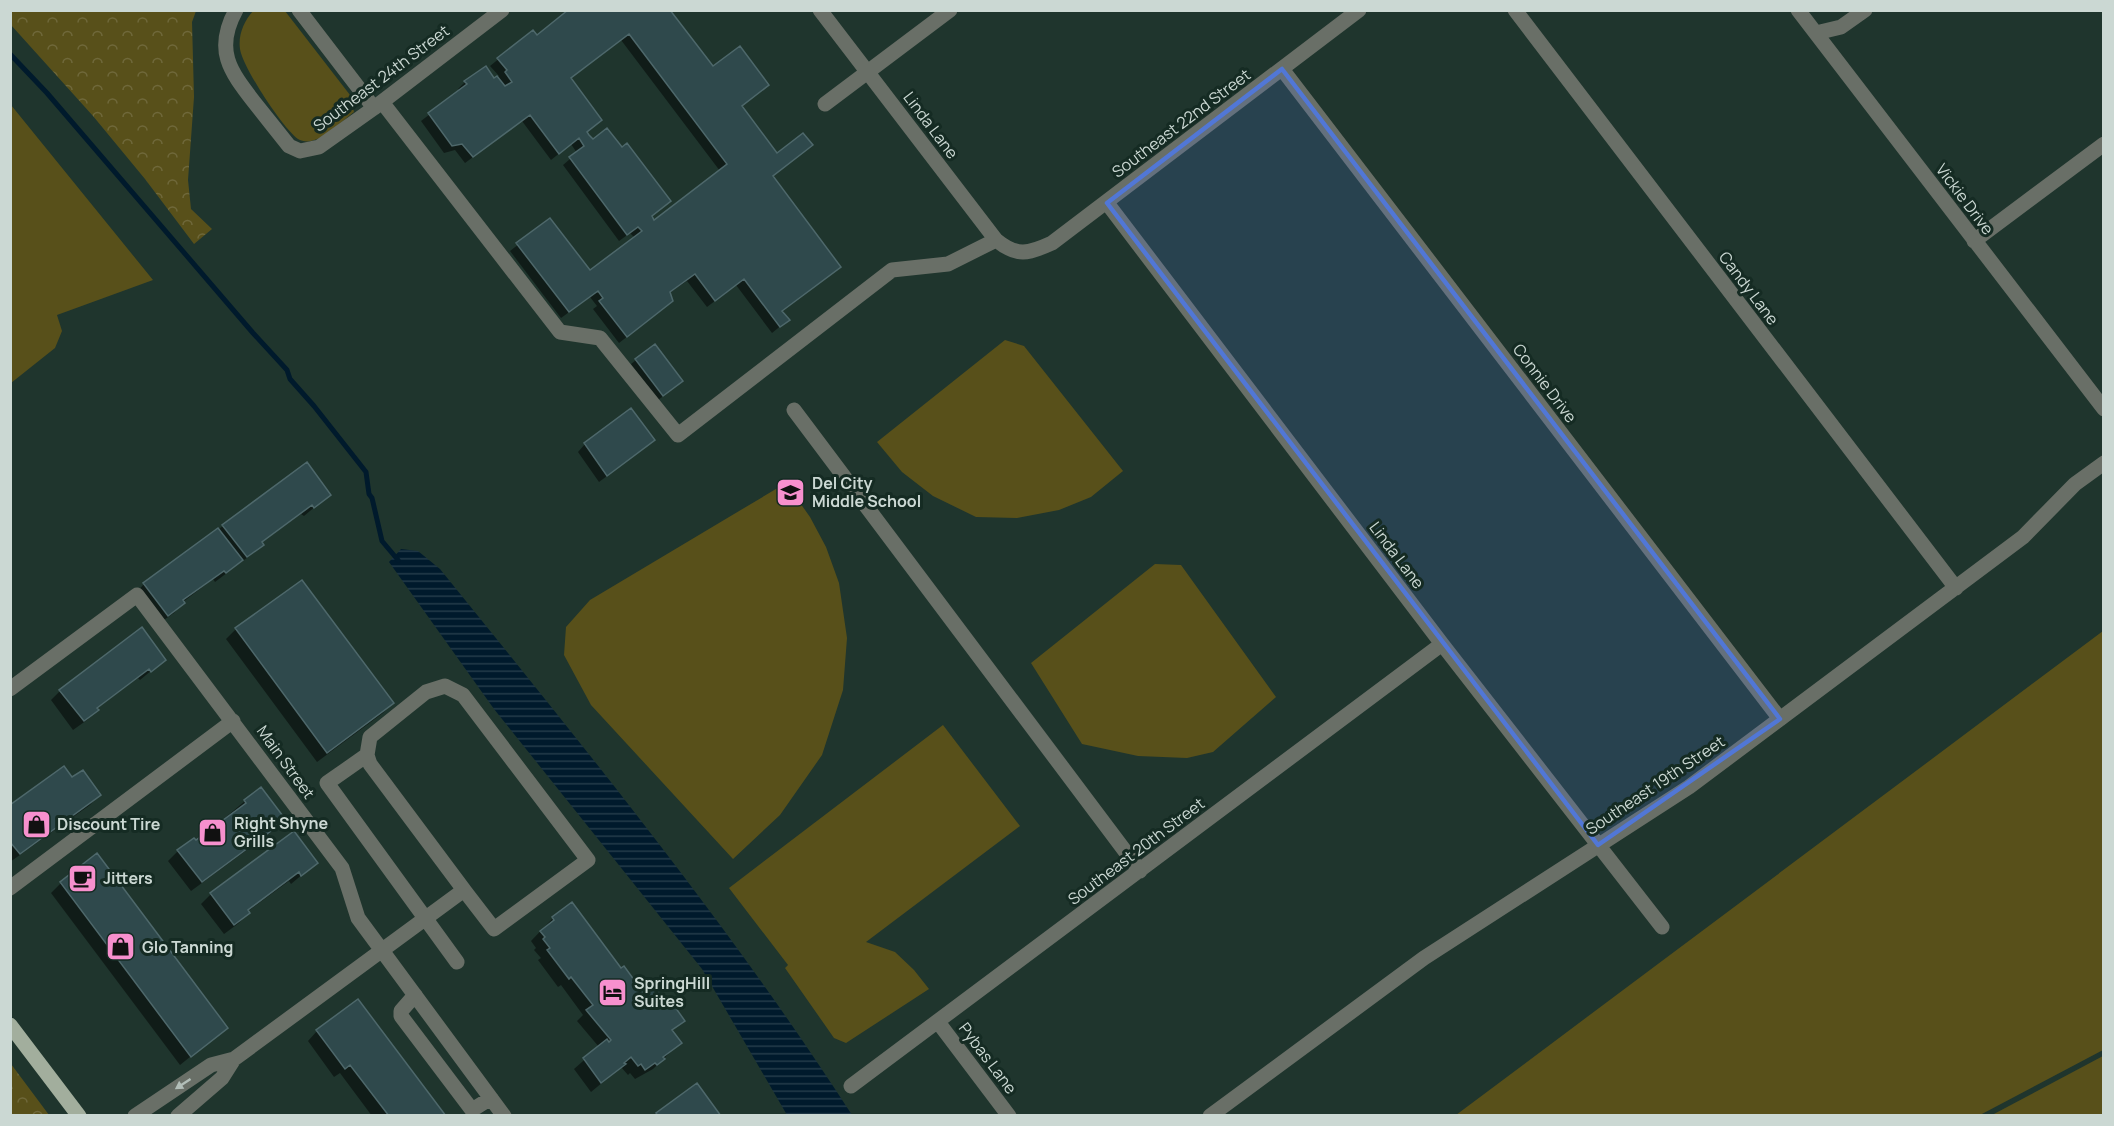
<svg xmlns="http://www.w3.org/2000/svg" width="2114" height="1126" viewBox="0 0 2114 1126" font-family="Manrope,sans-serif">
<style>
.green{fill:#58501a}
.forest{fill:url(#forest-crowns)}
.water{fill:url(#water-rules)}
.shadow{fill:#0007;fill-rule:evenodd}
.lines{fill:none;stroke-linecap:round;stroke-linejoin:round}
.stream{stroke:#001a2c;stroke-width:5}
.building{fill:#2f494c;stroke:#4e686b;stroke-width:1.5;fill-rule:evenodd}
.minor{stroke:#696f67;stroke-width:15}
.major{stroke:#a2ae9d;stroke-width:15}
.oneway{fill:#b2beb8}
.marked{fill:#5177d6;fill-opacity:0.2;stroke:#5177d6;stroke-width:4.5;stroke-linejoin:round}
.labels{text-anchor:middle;stroke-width:6;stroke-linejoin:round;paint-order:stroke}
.street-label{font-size:16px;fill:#cbd8d3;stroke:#152b23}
.poi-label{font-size:16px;font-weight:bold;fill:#cbd8d3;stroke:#152b23;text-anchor:start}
</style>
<defs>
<pattern id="forest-crowns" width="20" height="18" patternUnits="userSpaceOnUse" patternTransform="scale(1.5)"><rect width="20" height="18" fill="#58501a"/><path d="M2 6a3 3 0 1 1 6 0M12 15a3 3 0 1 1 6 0" fill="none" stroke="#6f683a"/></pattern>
<pattern id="water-rules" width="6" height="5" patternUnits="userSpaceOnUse" patternTransform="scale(1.5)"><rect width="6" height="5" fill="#001a2c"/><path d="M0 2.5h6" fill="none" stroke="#243b4a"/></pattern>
</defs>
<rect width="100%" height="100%" fill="#1f352d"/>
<path class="green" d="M 253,11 L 285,11 L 350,95 L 354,112 C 342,121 326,138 311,141 C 307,142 301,141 298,139 C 283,129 242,66 240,49 C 238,35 244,21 253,11 Z
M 11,105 L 153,280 L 57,315 L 62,331 L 55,348 L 11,383 Z
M 1005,340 L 1024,346 L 1123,471 L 1091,497 L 1059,510 L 1017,518 L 976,517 L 933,496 L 902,472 L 877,442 Z
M 786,483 L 810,517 L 826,547 L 839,583 L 847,638 L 843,690 L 822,755 L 780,815 L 733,859 L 591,705 L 564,655 L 566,627 L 590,600 Z
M 1155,564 L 1181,565 L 1276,697 L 1213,752 L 1187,758 L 1138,756 L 1082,744 L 1031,663 Z
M 2103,631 L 2103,1050 L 1980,1115 L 1456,1115 Z
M 943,725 L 1020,826 L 866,942 L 895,952 L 914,970 L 929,989 L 846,1043 L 834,1038 L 785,968 L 788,965 L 729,888 Z
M 2103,1056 L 2103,1115 L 1992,1115 Z"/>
<path class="forest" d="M 10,11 L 196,11 L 192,22 L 194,97 L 188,180 L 191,209 L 212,229 L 194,244 L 145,179 L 93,116 L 11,25 Z
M 11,1064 L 49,1115 L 11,1115 Z"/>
<path class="water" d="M 401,549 L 418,551 L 440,569 C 584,747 728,923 852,1115 L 787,1115 L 702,969 L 494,709 L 389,562 Z"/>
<path class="shadow" d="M 669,10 L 777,155 L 803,152 L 772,177 L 839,267 L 781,312 L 788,320 L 772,333 L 736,285 L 707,307 L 687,281 L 669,293 L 672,301 L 664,308 L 619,343 L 593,309 L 597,306 L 590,297 L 561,318 L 510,251 L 550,220 L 589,272 L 635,238 L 630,233 L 619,241 L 563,165 L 577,153 L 571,144 L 551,160 L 522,121 L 465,163 L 455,150 L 444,153 L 421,121 L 460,91 L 458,89 L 465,82 L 485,68 L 494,80 L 499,76 L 490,66 L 532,32 L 536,37 ZM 621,40 L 720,171 L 654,222 L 650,217 L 669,201 L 592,141 L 586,133 L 570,79 Z
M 654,346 L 677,386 L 658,400 L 631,364 Z
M 585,444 L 646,447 L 599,482 L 578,452 Z
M 329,495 L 304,516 L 301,514 L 261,543 L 252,554 L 215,582 L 213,579 L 183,602 L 174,613 L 158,624 L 135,594 L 144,584 L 223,526 Z
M 301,582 L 392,703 L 383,713 L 317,762 L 226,639 L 236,629 Z
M 164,660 L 140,680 L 138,678 L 96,709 L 87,720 L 73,730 L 51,700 L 60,691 Z
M 72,779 L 99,795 L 90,805 L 10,862 L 10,807 Z
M 245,801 L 284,820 L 274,830 L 191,891 L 168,861 L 178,851 L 196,842 Z
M 294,833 L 316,863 L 291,884 L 289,881 L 247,912 L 248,913 L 239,923 L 224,934 L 201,904 L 211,894 Z
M 61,883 L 226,1028 L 180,1065 L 51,893 Z
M 571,904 L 620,970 L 645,997 L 663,1002 L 683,1020 L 671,1032 L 680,1043 L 653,1069 L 635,1079 L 630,1073 L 628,1075 L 621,1067 L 591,1092 L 574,1069 L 599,1047 L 577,1021 L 583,1015 L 561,985 L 558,987 L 538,960 L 541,958 L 534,950 L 536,948 L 531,941 L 553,918 Z
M 317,1031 L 444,1116 L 372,1116 L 340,1073 L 334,1077 L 308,1041 Z"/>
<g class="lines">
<path class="stream" d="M 10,54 L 47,93 L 253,333 L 287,370 L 290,379 L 314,406 L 366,472 L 369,494 L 372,498 L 382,541 L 398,560"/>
</g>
<path class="building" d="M 568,10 L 670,10 L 713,66 L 740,46 L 769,85 L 742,106 L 777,153 L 803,133 L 813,145 L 773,176 L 841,267 L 782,311 L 790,320 L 780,327 L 744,279 L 715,301 L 695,274 L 670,292 L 673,301 L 627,337 L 599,301 L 603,298 L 598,291 L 569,312 L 516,243 L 550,218 L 590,270 L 642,231 L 638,227 L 627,235 L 569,157 L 584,146 L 579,138 L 559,154 L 530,115 L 473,157 L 462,144 L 452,146 L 428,113 L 467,84 L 464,81 L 486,66 L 494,78 L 497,76 L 505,86 L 512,82 L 505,72 L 507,70 L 497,58 L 533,30 L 537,35 ZM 629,34 L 727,164 L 654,220 L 652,216 L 671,201 L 627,143 L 622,147 L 607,128 L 593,139 L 589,135 L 587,132 L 602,120 L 571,78 Z
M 655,344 L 683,381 L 663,396 L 635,359 Z
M 631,408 L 655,440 L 607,476 L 584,443 Z
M 307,462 L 331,495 L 314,508 L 312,505 L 262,542 L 264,545 L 247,557 L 222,525 Z
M 218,528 L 243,560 L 226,573 L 224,571 L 183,600 L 185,603 L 168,616 L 143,583 Z
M 302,580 L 394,703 L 327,753 L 235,628 Z
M 142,627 L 166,660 L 151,672 L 149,669 L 97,708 L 99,710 L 84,721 L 59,690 Z
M 64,766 L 72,777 L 83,770 L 101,795 L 20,854 L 10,842 L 10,805 Z
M 261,787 L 286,820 L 202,882 L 177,850 L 194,838 L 196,840 L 246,803 L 244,800 Z
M 294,831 L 318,863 L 301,876 L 299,872 L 248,910 L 250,913 L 234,925 L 210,893 Z
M 97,853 L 228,1028 L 191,1057 L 60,882 Z
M 572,902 L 621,968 L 624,966 L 645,995 L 655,988 L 664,1000 L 668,997 L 685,1021 L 672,1030 L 682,1043 L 663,1057 L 665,1059 L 657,1065 L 655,1063 L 645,1070 L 641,1064 L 638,1066 L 631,1057 L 624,1063 L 626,1064 L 601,1083 L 583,1058 L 607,1039 L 609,1042 L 611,1040 L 586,1010 L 593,1005 L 571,977 L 569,979 L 547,950 L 550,948 L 543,939 L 545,937 L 540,931 L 554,920 L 552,917 Z
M 358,999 L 446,1116 L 389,1116 L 350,1065 L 345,1069 L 316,1030 Z
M 697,1083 L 721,1116 L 658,1116 L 656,1113 Z"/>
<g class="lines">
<path class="minor" d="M 236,10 C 214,50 230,71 254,102 C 266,117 277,131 289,146 L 300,151 L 319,147 L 374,108 L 502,10
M 299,10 L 374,108
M 820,10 L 996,240 C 1017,257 1028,254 1052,243 L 1359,10
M 1515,10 L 1956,588
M 1798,10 L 2104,409
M 1816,33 L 1841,27 L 1865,10
M 1282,69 L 1780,719
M 382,102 L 560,332 L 600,338 L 678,435 L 892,270 L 948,264 L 996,240
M 825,104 L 950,10
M 1107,203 L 1442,644 L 1662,927
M 1974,241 L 2104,144
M 794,410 L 1140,871
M 10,689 L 137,595 L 342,868 L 358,918 L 504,1116
M 367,755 L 327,783 L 457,962
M 10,888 L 233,721
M 415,995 L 401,1011 L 401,1016 L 472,1110 L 491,1098
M 938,1022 L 1009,1116
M 851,1086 L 1442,644
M 135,1116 L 211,1065 L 234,1059 L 464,890 L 494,929 L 588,860 L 463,695 L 445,686 L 426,692 L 370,737 L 367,755 L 370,764 L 464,890
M 178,1116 L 222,1078 L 234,1059
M 1210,1116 L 1424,958 L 1689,787 L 2023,537 L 2075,484 L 2104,463"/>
<path class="major" d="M 10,1025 L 79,1116"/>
</g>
<defs><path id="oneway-solid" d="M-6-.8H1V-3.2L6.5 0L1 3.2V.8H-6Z" transform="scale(1.5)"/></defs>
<use class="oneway" href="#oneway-solid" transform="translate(183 1084) rotate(147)"/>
<path class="marked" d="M 1282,69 L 1780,719 L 1598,845 L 1107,203 Z"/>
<defs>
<symbol id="school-square" viewBox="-11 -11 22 22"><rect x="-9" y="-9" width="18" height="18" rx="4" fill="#f790ce" stroke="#152b23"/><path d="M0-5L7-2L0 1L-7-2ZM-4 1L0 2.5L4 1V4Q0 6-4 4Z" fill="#111"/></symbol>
<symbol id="shop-square" viewBox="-11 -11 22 22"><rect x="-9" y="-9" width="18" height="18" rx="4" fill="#f790ce" stroke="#152b23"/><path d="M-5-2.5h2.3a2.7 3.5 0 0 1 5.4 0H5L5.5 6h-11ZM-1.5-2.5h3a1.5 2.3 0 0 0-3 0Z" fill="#111"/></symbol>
<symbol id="cafe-square" viewBox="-11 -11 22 22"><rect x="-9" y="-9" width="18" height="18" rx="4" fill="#f790ce" stroke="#152b23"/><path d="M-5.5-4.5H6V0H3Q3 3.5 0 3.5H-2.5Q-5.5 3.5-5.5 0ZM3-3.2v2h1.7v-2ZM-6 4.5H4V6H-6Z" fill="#111"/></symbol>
<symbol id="hotel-square" viewBox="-11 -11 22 22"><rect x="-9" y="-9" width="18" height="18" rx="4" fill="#f790ce" stroke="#152b23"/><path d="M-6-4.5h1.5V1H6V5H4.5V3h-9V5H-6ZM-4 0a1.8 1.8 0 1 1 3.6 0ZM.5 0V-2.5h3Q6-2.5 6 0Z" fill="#111"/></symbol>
</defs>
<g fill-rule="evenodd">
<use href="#school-square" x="774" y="476" width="33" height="33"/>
<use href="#shop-square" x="20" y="808" width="33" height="33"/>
<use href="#shop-square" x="196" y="816" width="33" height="33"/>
<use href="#cafe-square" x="66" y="862" width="33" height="33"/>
<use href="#shop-square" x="104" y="930" width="33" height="33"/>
<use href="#hotel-square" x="596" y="976" width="33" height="33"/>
</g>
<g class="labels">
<g class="street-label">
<text transform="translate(381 78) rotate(-37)" y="6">Southeast 24th Street</text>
<text transform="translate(1181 123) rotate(-37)" y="6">Southeast 22nd Street</text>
<text transform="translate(931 125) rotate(53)" y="6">Linda Lane</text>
<text transform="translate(1965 199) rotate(53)" y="6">Vickie Drive</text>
<text transform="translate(1749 288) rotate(53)" y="6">Candy Lane</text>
<text transform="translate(1545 383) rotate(53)" y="6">Connie Drive</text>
<text transform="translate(1397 555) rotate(53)" y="6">Linda Lane</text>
<text transform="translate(286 762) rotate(54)" y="6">Main Street</text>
<text transform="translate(1655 785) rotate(-34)" y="6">Southeast 19th Street</text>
<text transform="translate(1136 851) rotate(-37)" y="6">Southeast 20th Street</text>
<text transform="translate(988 1058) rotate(53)" y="6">Pybas Lane</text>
</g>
<g class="poi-label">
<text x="812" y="489">Del City<tspan x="812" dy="18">Middle School</tspan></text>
<text x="234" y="829">Right Shyne<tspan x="234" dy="18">Grills</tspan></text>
<text x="57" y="830">Discount Tire</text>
<text x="103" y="884">Jitters</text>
<text x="142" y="953">Glo Tanning</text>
<text x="634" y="989">SpringHill<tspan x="634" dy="18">Suites</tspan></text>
</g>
</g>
<rect width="2114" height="1126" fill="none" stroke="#cbd8d3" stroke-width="24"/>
</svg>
